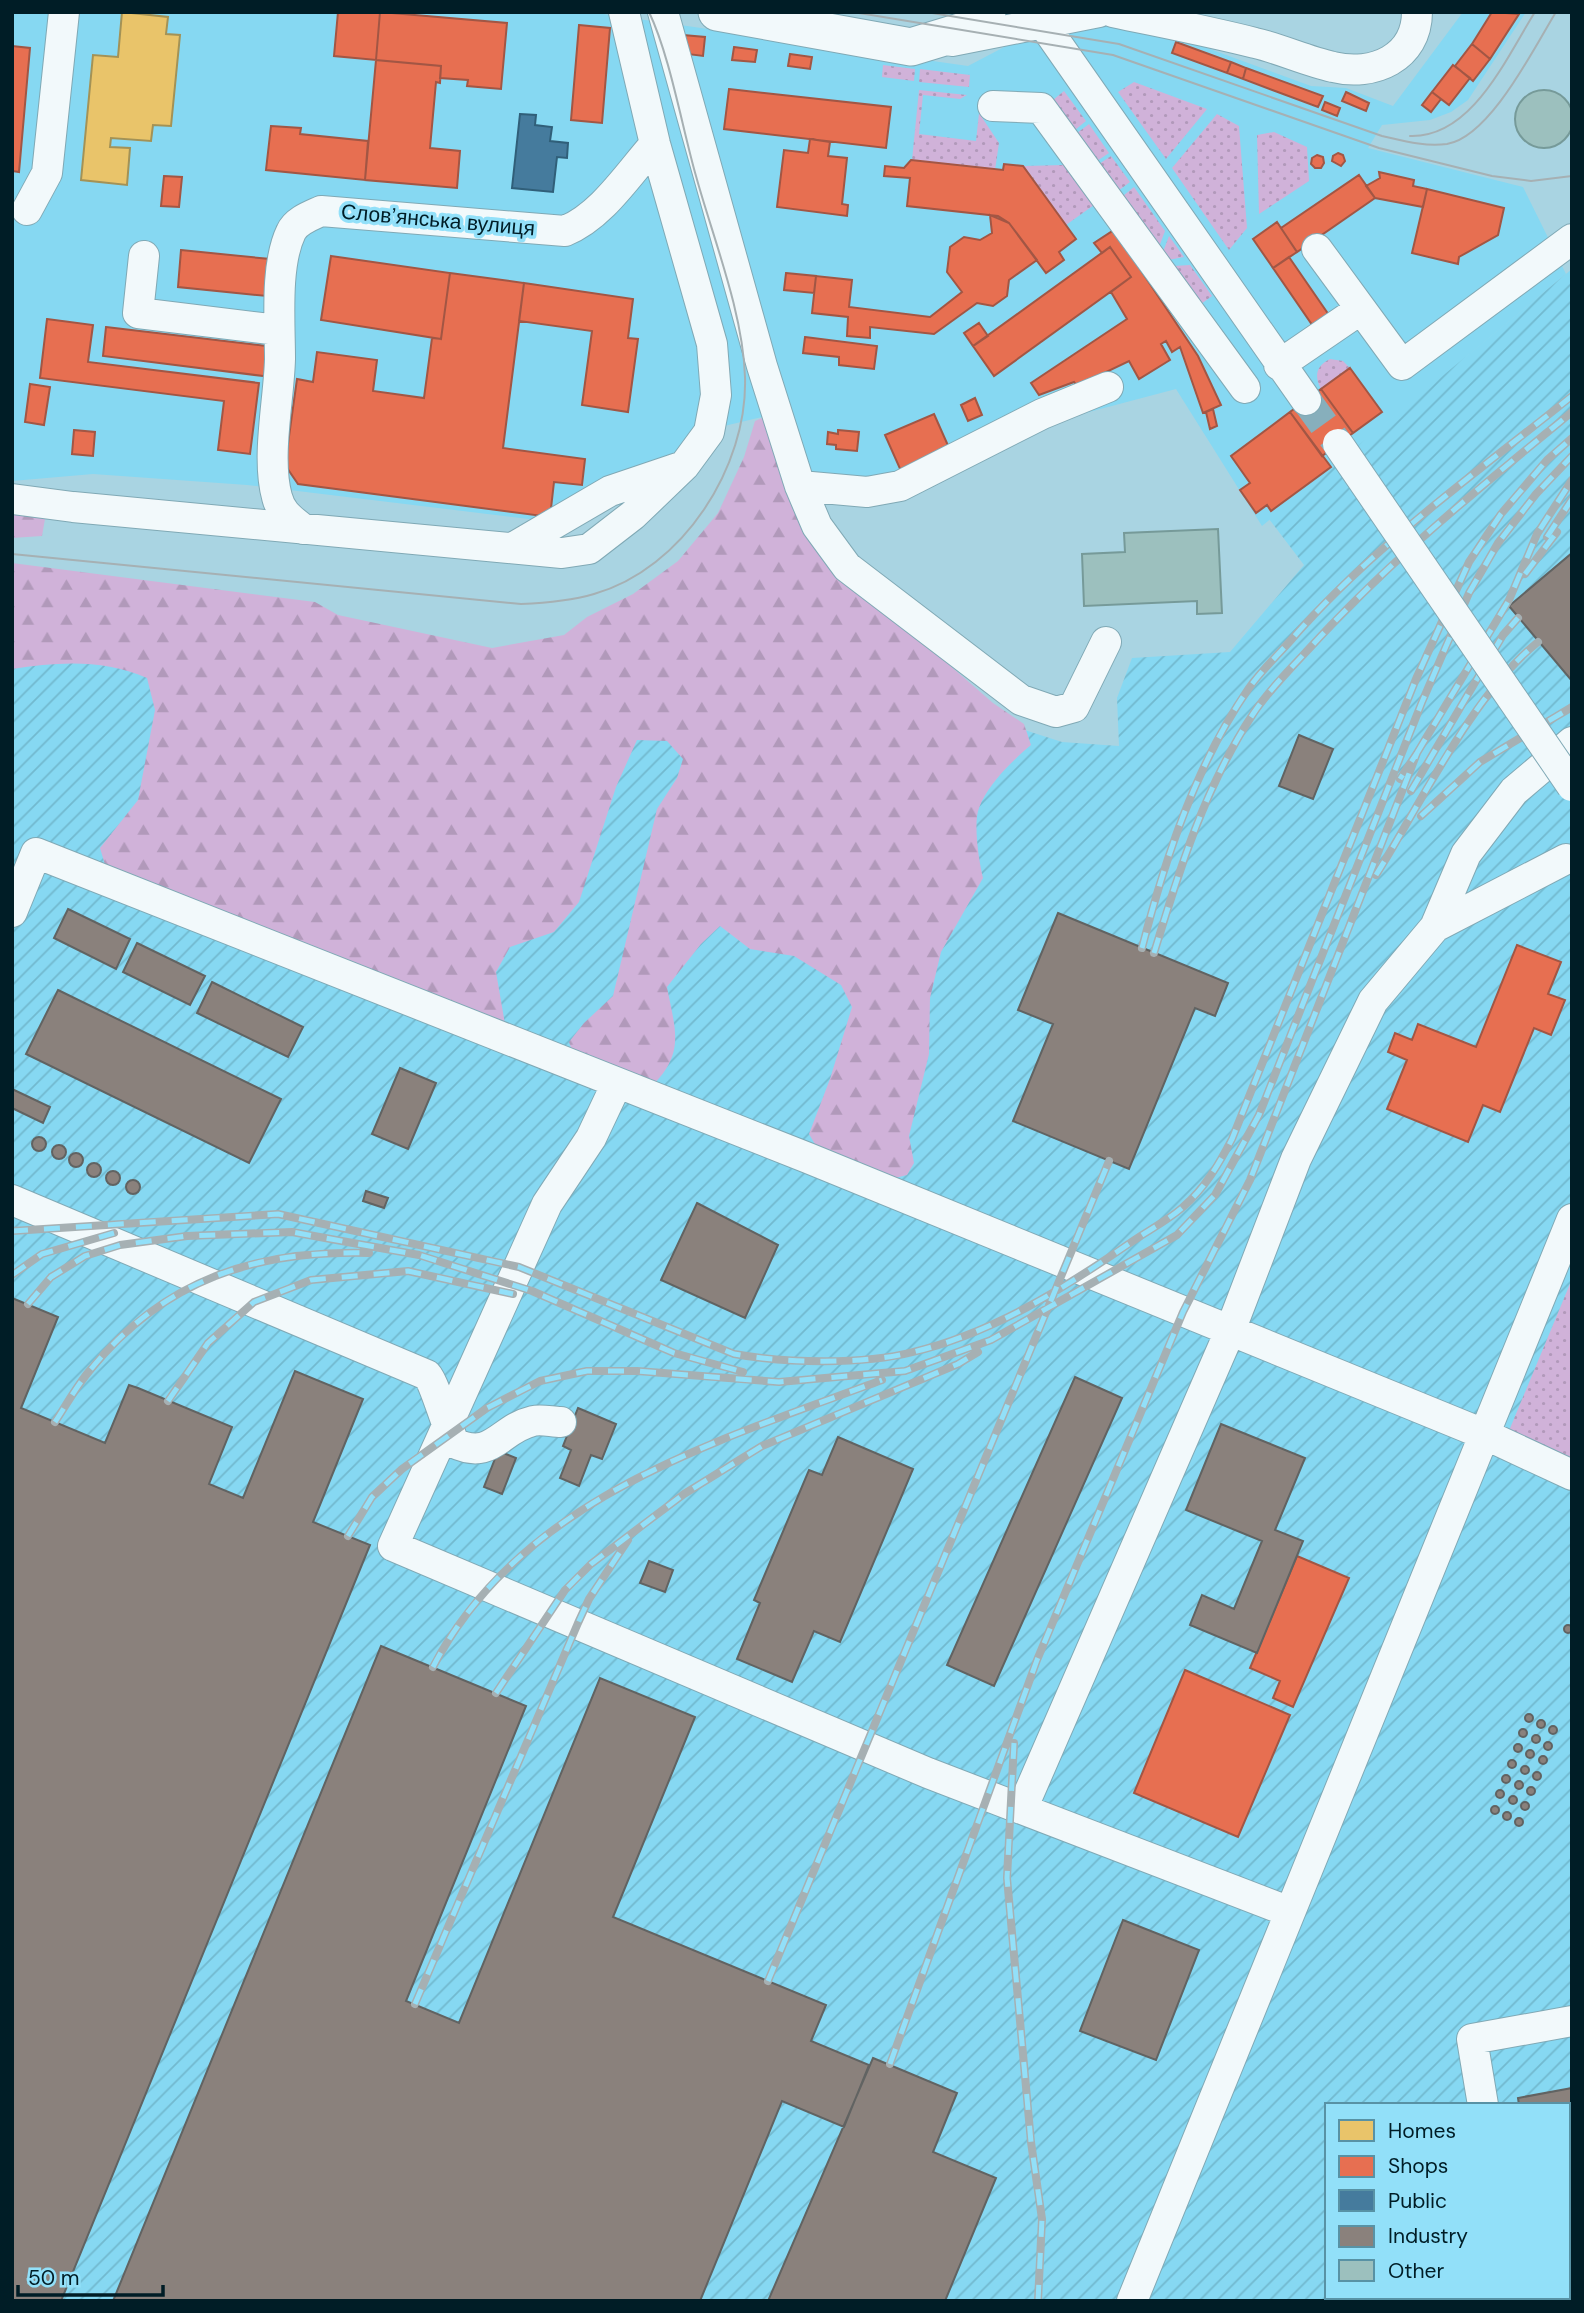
<svg xmlns="http://www.w3.org/2000/svg" width="1584" height="2313" viewBox="0 0 1584 2313" font-family="'DM Sans',sans-serif">
<style>
.built{fill:#86d8f2}
.industrial{fill:url(#industrial-furrows);fill-rule:evenodd}
.grass{fill:url(#grass-dots)}
.forest{fill:url(#forest-firs)}
.homes{fill:#e9c46a;stroke:#a39256;stroke-width:2}
.shops{fill:#e76f51;stroke:#a25644;stroke-width:2}
.public{fill:#457b9d;stroke:#305f79;stroke-width:2}
.industry{fill:#8a817c;stroke:#616362;stroke-width:2}
.building{fill:#9cc0be;stroke:#769a99;stroke-width:2}
.lines{fill:none;stroke-linecap:round;stroke-linejoin:round}
.minor-tunnel{stroke:#87afbc;stroke-width:30;stroke-dasharray:30 15;stroke-linecap:butt}
.minor-casing{stroke:#80a9b5;stroke-width:32}
.major-casing{stroke:#80a9b5;stroke-width:39}
.minor{stroke:#f2f9fb;stroke-width:30}
.major{stroke:#f2f9fb;stroke-width:37}
.tram{stroke:#a6b0b3;stroke-width:2}
.rail-casing{stroke:#a6b0b3;stroke-width:8}
.rail{stroke:#92e0f9;stroke-width:5;stroke-dasharray:16;stroke-linecap:butt}
.minor-bridge-casing{stroke:#80a9b5;stroke-width:32;stroke-linecap:butt}
.minor-bridge{stroke:#f2f9fb;stroke-width:30}
.labels{text-anchor:middle;stroke-width:7;stroke-linejoin:round;paint-order:stroke}
.street-label{font-size:21px;fill:#001d26;stroke:#92e0f9}
</style>
<defs>
<pattern id="industrial-furrows" width="10" height="10" patternUnits="userSpaceOnUse" patternTransform="scale(1.75)"><rect width="10" height="10" fill="#86d8f2"/><path d="M-1 1l2-2M0 10L10 0M9 11l2-2" fill="none" stroke="#72b9cf"/></pattern>
<pattern id="grass-dots" width="8" height="8" patternUnits="userSpaceOnUse" patternTransform="scale(1.75)"><rect width="8" height="8" fill="#d0b2d9"/><path d="M2 2h.1M6 6h.1" fill="none" stroke="#b199ba" stroke-width="1.8" stroke-linecap="round"/></pattern>
<pattern id="forest-firs" width="22" height="20" patternUnits="userSpaceOnUse" patternTransform="scale(1.75)"><rect width="22" height="20" fill="#d0b2d9"/><path d="M5 1l3.5 6h-7zM16 11l3.5 6h-7z" fill="#b199ba"/></pattern>
</defs>
<rect width="100%" height="100%" fill="#a9d4e2"/>
<path class="built" d="M 12,12 L 589,12 L 968,66 L 1071,12 L 1158,30 L 1311,86 L 1346,88 L 1393,106 L 1463,12 L 1526,12 L 1468,100 L 1451,112 L 1430,120 L 1382,125 L 1368,148 L 1523,187 L 1566,274 L 1262,526 L 1176,389 L 1055,421 L 907,500 L 798,499 L 766,416 L 699,432 L 677,462 L 546,521 L 247,485 L 93,474 L 12,481 Z"/>
<path class="industrial" d="M 1572,269 L 1572,2301 L 12,2301 L 12,620 L 1012,726 L 1062,742 L 1119,746 L 1117,698 L 1132,658 L 1230,652 L 1304,565 L 1269,519 ZM 1327,2105 L 1568,2105 L 1568,2297 L 1327,2297 Z"/>
<path class="grass" d="M 883,65 L 915,69 L 914,81 L 882,77 Z
M 920,69 L 970,75 L 969,87 L 919,82 Z
M 1134,82 L 1207,109 L 1166,159 L 1118,92 Z
M 919,90 L 967,95 L 960,99 L 923,95 L 919,134 L 976,141 L 979,113 L 999,143 L 995,170 L 912,160 Z
M 1064,91 L 1086,121 L 1075,130 L 1053,100 Z
M 1217,114 L 1239,126 L 1247,228 L 1229,250 L 1172,168 Z
M 1089,124 L 1109,153 L 1097,161 L 1077,133 Z
M 1274,132 L 1307,147 L 1309,181 L 1259,214 L 1257,135 Z
M 1111,156 L 1130,182 L 1118,191 L 1099,164 Z
M 1064,165 L 1094,205 L 1066,225 L 1023,166 Z
M 1134,187 L 1165,231 L 1159,247 L 1123,196 Z
M 1169,236 L 1184,257 L 1168,260 L 1163,252 Z
M 1190,265 L 1212,296 L 1201,304 L 1173,266 Z
M 1330,359 L 1343,361 L 1350,368 L 1321,389 C 1314,376 1316,366 1330,359 Z
M 1572,1279 L 1572,1468 L 1506,1438 Z"/>
<path class="forest" d="M 767,416 L 812,534 L 924,643 L 993,703 L 1024,724 L 1031,745 C 1012,761 988,784 979,808 C 973,823 979,862 983,878 L 941,952 L 930,998 L 929,1054 L 909,1136 L 914,1163 L 907,1175 L 887,1180 L 819,1151 L 809,1134 L 830,1079 L 852,1007 L 841,985 L 794,956 L 750,949 L 720,926 L 701,944 L 667,987 C 675,1030 686,1053 651,1087 L 575,1059 L 569,1042 L 584,1023 L 613,996 L 657,809 L 677,778 L 683,759 L 667,741 L 637,740 L 616,787 L 579,902 L 554,932 L 510,947 L 496,972 L 505,1024 L 106,868 L 100,848 L 138,800 L 155,710 L 147,678 C 103,659 59,662 12,669 L 12,563 L 315,602 L 338,615 L 492,648 L 564,635 L 587,617 L 633,594 L 678,561 L 718,513 L 744,457 L 755,421 Z
M 12,509 L 41,511 L 45,519 L 42,536 L 12,538 Z"/>
<path class="homes" d="M 122,12 L 168,17 L 166,34 L 180,35 L 171,126 L 153,125 L 151,141 L 111,138 L 110,147 L 130,148 L 127,185 L 81,180 L 93,55 L 118,57 Z"/>
<path class="shops" d="M 338,12 L 380,12 L 376,60 L 334,56 Z
M 380,12 L 507,23 L 501,89 L 467,86 L 468,80 L 440,78 L 441,66 L 376,60 Z
M 1492,12 L 1519,14 L 1490,59 L 1472,44 Z
M 579,25 L 610,28 L 602,123 L 571,120 Z
M 683,35 L 705,37 L 703,56 L 680,53 Z
M 1176,42 L 1231,62 L 1227,73 L 1172,53 Z
M 1472,44 L 1490,59 L 1473,81 L 1455,66 Z
M 12,46 L 30,48 L 19,172 L 12,171 Z
M 734,47 L 757,50 L 755,62 L 732,60 Z
M 790,54 L 812,57 L 810,69 L 788,66 Z
M 376,60 L 441,66 L 440,83 L 436,82 L 430,148 L 460,151 L 457,188 L 365,180 Z
M 1231,62 L 1246,68 L 1243,79 L 1227,73 Z
M 1453,65 L 1470,78 L 1449,105 L 1432,92 Z
M 1246,68 L 1323,96 L 1318,107 L 1243,79 Z
M 729,89 L 891,107 L 886,148 L 724,129 Z
M 1346,92 L 1369,103 L 1366,111 L 1342,101 Z
M 1432,92 L 1441,99 L 1431,112 L 1422,105 Z
M 1325,102 L 1340,108 L 1337,116 L 1322,110 Z
M 271,126 L 301,128 L 300,134 L 368,141 L 365,180 L 266,170 Z
M 810,139 L 830,142 L 828,156 L 847,158 L 842,204 L 848,205 L 847,216 L 777,207 L 784,150 L 808,153 Z
M 1338,153 L 1343,155 L 1345,161 L 1341,166 L 1332,161 L 1333,156 Z
M 1317,155 L 1323,157 L 1324,163 L 1321,168 L 1315,168 L 1311,164 L 1312,158 Z
M 911,160 L 1003,170 L 1004,164 L 1023,166 L 1076,239 L 1059,252 L 1064,260 L 1046,273 L 1009,223 L 998,216 L 907,206 L 910,178 L 884,176 L 885,166 L 904,168 Z
M 1379,172 L 1414,180 L 1413,186 L 1427,189 L 1423,207 L 1375,198 L 1366,186 L 1380,178 Z
M 1359,175 L 1375,198 L 1297,252 L 1281,228 Z
M 164,176 L 182,177 L 179,207 L 161,206 Z
M 1427,189 L 1504,208 L 1498,235 L 1459,257 L 1458,264 L 1412,253 Z
M 990,215 L 1009,223 L 1037,260 L 1009,280 L 1007,296 L 993,306 L 977,303 L 934,334 L 870,327 L 870,338 L 847,336 L 848,317 L 812,313 L 816,276 L 852,280 L 849,307 L 930,317 L 962,292 L 947,272 L 950,247 L 964,237 L 980,240 L 992,233 Z
M 1277,222 L 1297,252 L 1273,268 L 1253,239 Z
M 1114,230 L 1198,356 L 1221,405 L 1203,413 L 1180,347 L 1172,352 L 1166,341 L 1161,344 L 1170,360 L 1139,379 L 1129,361 L 1077,386 L 1074,382 L 1039,395 L 1031,383 L 1127,319 L 1111,292 L 1131,277 L 1110,247 L 1102,253 L 1094,243 Z
M 1110,247 L 1131,277 L 994,376 L 973,346 Z
M 181,250 L 270,259 L 267,296 L 178,287 Z
M 331,256 L 450,273 L 441,339 L 321,320 Z
M 1289,257 L 1331,318 L 1315,329 L 1273,268 Z
M 450,273 L 524,283 L 503,448 L 585,459 L 582,485 L 554,482 L 550,517 L 298,484 L 285,465 L 297,379 L 313,382 L 317,352 L 377,360 L 373,391 L 424,398 L 432,338 L 441,339 Z
M 786,273 L 816,276 L 814,293 L 784,290 Z
M 524,283 L 633,299 L 628,338 L 638,339 L 628,412 L 582,405 L 592,331 L 519,321 Z
M 47,319 L 93,325 L 88,362 L 259,383 L 250,454 L 218,450 L 224,401 L 40,378 Z
M 979,323 L 988,336 L 973,346 L 964,333 Z
M 106,327 L 275,347 L 271,377 L 103,356 Z
M 805,337 L 877,346 L 874,369 L 839,365 L 839,357 L 803,353 Z
M 1350,368 L 1382,412 L 1353,433 L 1321,389 Z
M 30,384 L 50,387 L 44,425 L 25,422 Z
M 1321,389 L 1353,433 L 1322,456 L 1290,412 Z
M 975,398 L 982,415 L 968,421 L 961,405 Z
M 1213,409 L 1217,426 L 1210,429 L 1206,412 Z
M 1290,412 L 1331,467 L 1271,511 L 1267,505 L 1256,513 L 1240,490 L 1250,483 L 1231,456 Z
M 934,414 L 950,450 L 901,471 L 885,435 Z
M 74,430 L 95,432 L 93,456 L 72,454 Z
M 838,430 L 859,432 L 857,451 L 836,449 L 836,445 L 827,444 L 828,432 L 838,434 Z
M 1517,945 L 1561,962 L 1548,994 L 1565,1000 L 1551,1035 L 1534,1028 L 1500,1112 L 1483,1105 L 1468,1142 L 1387,1109 L 1407,1060 L 1388,1052 L 1395,1033 L 1412,1040 L 1418,1024 L 1476,1047 Z
M 1297,1556 L 1349,1578 L 1293,1707 L 1273,1698 L 1280,1681 L 1250,1668 Z
M 1185,1670 L 1290,1715 L 1238,1837 L 1134,1793 Z"/>
<path class="public" d="M 520,114 L 536,115 L 535,125 L 552,127 L 550,141 L 568,143 L 567,158 L 557,157 L 553,192 L 512,188 Z"/>
<path class="industry" d="M 1572,553 L 1572,681 L 1509,606 Z
M 1299,735 L 1333,749 L 1313,799 L 1279,786 Z
M 68,909 L 130,939 L 116,969 L 54,938 Z
M 1058,913 L 1228,983 L 1215,1016 L 1195,1008 L 1129,1169 L 1013,1121 L 1053,1024 L 1018,1010 Z
M 137,943 L 205,976 L 190,1005 L 123,972 Z
M 212,982 L 303,1027 L 288,1057 L 197,1013 Z
M 58,990 L 281,1099 L 249,1163 L 26,1054 Z
M 400,1068 L 436,1083 L 408,1149 L 372,1134 Z
M 12,1089 L 50,1107 L 43,1123 L 12,1108 Z
M32 1144a7 7 0 1 1 14 0a7 7 0 1 1-14 0Z
M52 1152a7 7 0 1 1 14 0a7 7 0 1 1-14 0Z
M69 1160a7 7 0 1 1 14 0a7 7 0 1 1-14 0Z
M87 1170a7 7 0 1 1 14 0a7 7 0 1 1-14 0Z
M106 1178a7 7 0 1 1 14 0a7 7 0 1 1-14 0Z
M126 1187a7 7 0 1 1 14 0a7 7 0 1 1-14 0Z
M 366,1191 L 388,1198 L 384,1208 L 363,1201 Z
M 697,1203 L 778,1245 L 745,1318 L 661,1280 Z
M 12,1298 L 58,1317 L 21,1408 L 105,1443 L 129,1385 L 138,1388 L 232,1427 L 209,1484 L 243,1498 L 295,1371 L 363,1399 L 313,1522 L 370,1545 L 61,2301 L 12,2301 Z
M 1075,1377 L 1122,1398 L 994,1686 L 947,1665 Z
M 578,1408 L 616,1424 L 602,1459 L 591,1455 L 579,1486 L 560,1478 L 571,1450 L 563,1446 Z
M 1221,1424 L 1305,1458 L 1275,1530 L 1303,1541 L 1257,1653 L 1190,1625 L 1202,1595 L 1234,1609 L 1262,1541 L 1186,1510 Z
M 838,1437 L 913,1469 L 840,1642 L 814,1631 L 792,1682 L 737,1659 L 760,1603 L 754,1600 L 809,1470 L 822,1475 Z
M 498,1451 L 516,1458 L 502,1494 L 484,1487 Z
M 649,1561 L 673,1570 L 665,1592 L 640,1583 Z
M1564 1629a4 4 0 1 1 8 0a4 4 0 1 1-8 0Z
M 381,1646 L 526,1706 L 406,2001 L 459,2023 L 600,1678 L 695,1717 L 613,1917 L 826,2005 L 811,2041 L 869,2065 L 844,2127 L 782,2101 L 700,2301 L 113,2301 Z
M1525 1718a4 4 0 1 1 8 0a4 4 0 1 1-8 0Z
M1537 1724a4 4 0 1 1 8 0a4 4 0 1 1-8 0Z
M1549 1730a4 4 0 1 1 8 0a4 4 0 1 1-8 0Z
M1519 1733a4 4 0 1 1 8 0a4 4 0 1 1-8 0Z
M1532 1739a4 4 0 1 1 8 0a4 4 0 1 1-8 0Z
M1544 1746a4 4 0 1 1 8 0a4 4 0 1 1-8 0Z
M1514 1748a4 4 0 1 1 8 0a4 4 0 1 1-8 0Z
M1526 1754a4 4 0 1 1 8 0a4 4 0 1 1-8 0Z
M1539 1760a4 4 0 1 1 8 0a4 4 0 1 1-8 0Z
M1508 1764a4 4 0 1 1 8 0a4 4 0 1 1-8 0Z
M1521 1770a4 4 0 1 1 8 0a4 4 0 1 1-8 0Z
M1533 1776a4 4 0 1 1 8 0a4 4 0 1 1-8 0Z
M1502 1779a4 4 0 1 1 8 0a4 4 0 1 1-8 0Z
M1515 1785a4 4 0 1 1 8 0a4 4 0 1 1-8 0Z
M1527 1791a4 4 0 1 1 8 0a4 4 0 1 1-8 0Z
M1496 1794a4 4 0 1 1 8 0a4 4 0 1 1-8 0Z
M1509 1800a4 4 0 1 1 8 0a4 4 0 1 1-8 0Z
M1521 1806a4 4 0 1 1 8 0a4 4 0 1 1-8 0Z
M1491 1810a4 4 0 1 1 8 0a4 4 0 1 1-8 0Z
M1503 1816a4 4 0 1 1 8 0a4 4 0 1 1-8 0Z
M1515 1822a4 4 0 1 1 8 0a4 4 0 1 1-8 0Z
M 1123,1920 L 1199,1950 L 1156,2060 L 1080,2031 Z
M 873,2058 L 957,2093 L 933,2152 L 996,2178 L 945,2301 L 768,2301 Z
M 1572,2088 L 1572,2220 L 1568,2221 L 1568,2105 L 1519,2105 L 1518,2098 Z"/>
<path class="building" d="M1515 119a29 29 0 1 1 58 0a29 29 0 1 1-58 0Z
M 1218,529 L 1222,613 L 1197,614 L 1197,601 L 1084,606 L 1082,554 L 1125,552 L 1124,533 Z"/>
<g class="lines">
<path class="minor-tunnel" d="M 1306,400 L 1338,444"/>
<defs>
<path id="minor" d="M 663,12 L 762,366 L 800,486 L 817,526 L 847,567 L 1021,700 L 1056,712 L 1074,707 L 1106,642
M 1035,12 L 1306,400
M 1113,12 C 1160,22 1208,31 1255,43 C 1281,49 1306,61 1333,67 C 1373,77 1417,58 1417,12
M 952,41 L 1099,12
M 993,106 L 1041,108 L 1245,388
M 27,210 L 47,173 L 64,12
M 1317,249 L 1361,309
M 144,256 L 138,313 L 278,330
M 1279,365 L 1361,309 L 1402,365 L 1572,239
M 800,486 L 867,492 L 900,486 L 1042,414 L 1108,387
M 12,499 L 73,507 L 562,553 L 589,549 L 633,515 L 684,466 L 709,432 L 716,395 L 712,344 L 655,144 L 624,12
M 303,529 C 291,519 281,513 277,497 C 266,458 279,399 280,359 C 280,322 275,265 291,232 C 296,221 310,216 321,211 L 565,231 C 602,216 629,173 655,144
M 514,547 L 610,491 L 678,468
M 12,912 L 36,853 L 808,1158 L 1486,1435 L 1572,1475
M 1435,927 L 1466,854 L 1514,791 L 1572,742
M 617,1083 L 591,1138 L 547,1204 L 393,1546 L 928,1773 L 1290,1912
M 12,1200 L 427,1375 C 434,1382 448,1429 454,1443 C 493,1461 499,1429 533,1421 C 542,1419 552,1422 561,1422
M 1022,1809 L 1230,1331 L 1296,1159 L 1373,1001 L 1435,927 L 1566,859
M 1483,2105 L 1472,2039 L 1572,2021
M 1517,2297 L 1517,2301
M 1132,2301 L 1572,1219"/>
<path id="major" d="M 717,12 L 911,47 L 970,29 L 987,12"/>
</defs>
<use href="#minor" class="minor-casing"/>
<use href="#major" class="major-casing"/>
<use href="#minor" class="minor"/>
<use href="#major" class="major"/>
<path class="tram" d="M 853,12 L 1113,55 L 1379,148 L 1492,176 L 1531,181 L 1572,176
M 926,12 L 1119,44 L 1382,136 C 1404,141 1425,147 1447,144 C 1490,137 1534,48 1556,12
M 1410,136 C 1472,138 1506,58 1535,12
M 12,554 L 521,604 C 545,603 570,601 594,594 C 683,569 748,466 745,377 C 743,312 713,238 696,176 C 682,127 670,56 649,12"/>
<defs>
<path id="rail" d="M 1547,537 L 1572,499
M 1525,574 L 1557,532
M 1417,753 L 1509,600 L 1537,534 L 1572,480
M 1411,791 L 1503,635 L 1518,618
M 1421,816 L 1480,762 L 1572,707
M 1376,875 C 1422,802 1472,695 1538,642
M 1142,948 C 1165,859 1196,764 1249,688 C 1261,671 1277,656 1291,640 C 1373,546 1475,474 1572,396
M 1154,953 C 1179,871 1205,786 1253,714 C 1271,687 1297,662 1319,638 C 1396,555 1484,484 1572,412
M 12,1231 L 278,1214 L 519,1267 L 734,1354 C 785,1363 863,1365 913,1352 C 993,1333 1063,1289 1130,1243 C 1147,1231 1167,1221 1183,1207 C 1205,1188 1219,1164 1232,1139 L 1416,679 L 1469,562 L 1501,514 L 1547,460 L 1572,438
M 12,1275 L 42,1254 L 114,1233
M 28,1304 L 51,1277 L 85,1256 L 120,1245 L 187,1236 L 292,1232 L 419,1255 L 532,1291 L 674,1353 L 743,1372
M 168,1401 L 208,1343 L 254,1302 L 311,1280 L 408,1271 L 513,1294
M 55,1422 C 67,1404 77,1385 91,1369 C 165,1279 256,1250 369,1253
M 348,1536 L 372,1497 L 402,1469 L 487,1408 L 540,1381 L 587,1371 L 637,1371 L 779,1382 L 905,1371 L 991,1340 L 1177,1235 L 1215,1195 L 1259,1115 L 1422,702 L 1469,593 L 1498,543 L 1536,494 L 1572,456
M 433,1667 C 522,1497 715,1442 882,1380
M 496,1693 L 565,1590 L 591,1564 L 684,1494 L 762,1446 L 958,1364 L 978,1352
M 1014,1743 L 1007,1878 L 1031,2142 L 1042,2219 L 1038,2301
M 768,1981 L 1109,1161
M 415,2004 L 578,1623 L 589,1599 L 628,1540
M 890,2064 L 1037,1660 L 1183,1312 L 1250,1180 L 1417,753 L 1400,779"/>
</defs>
<use href="#rail" class="rail-casing"/>
<use href="#rail" class="rail"/>
<defs>
<path id="minor-bridge" d="M 1338,444 L 1572,786"/>
</defs>
<use href="#minor-bridge" class="minor-bridge-casing"/>
<use href="#minor-bridge" class="minor-bridge"/>
</g>
<g class="labels">
<g class="street-label">
<text transform="translate(438 220) rotate(5)" y="7">Словʼянська вулиця</text>
</g>
</g>
<rect width="1584" height="2313" fill="none" stroke="#001d26" stroke-width="28"/>
<rect x="1325" y="2103" width="245" height="196" fill="#92e0f9" stroke="#5892a5" stroke-width="2"/>
<rect x="1339" y="2120" width="35" height="21" fill="#e9c46a" stroke="#5892a5" stroke-width="2"/>
<text x="1388" y="2138" font-size="21" fill="#001d26">Homes</text>
<rect x="1339" y="2156" width="35" height="21" fill="#e76f51" stroke="#5892a5" stroke-width="2"/>
<text x="1388" y="2173" font-size="21" fill="#001d26">Shops</text>
<rect x="1339" y="2190" width="35" height="21" fill="#457b9d" stroke="#5892a5" stroke-width="2"/>
<text x="1388" y="2208" font-size="21" fill="#001d26">Public</text>
<rect x="1339" y="2226" width="35" height="21" fill="#8a817c" stroke="#5892a5" stroke-width="2"/>
<text x="1388" y="2243" font-size="21" fill="#001d26">Industry</text>
<rect x="1339" y="2260" width="35" height="21" fill="#9cc0be" stroke="#5892a5" stroke-width="2"/>
<text x="1388" y="2278" font-size="21" fill="#001d26">Other</text>
<path d="M18 2285v10h145v-10" fill="none" stroke="#001d26" stroke-width="3.5"/>
<text x="28" y="2285" font-size="21" fill="#001d26" stroke="#92e0f9" stroke-width="5" paint-order="stroke">50 m</text>
</svg>
